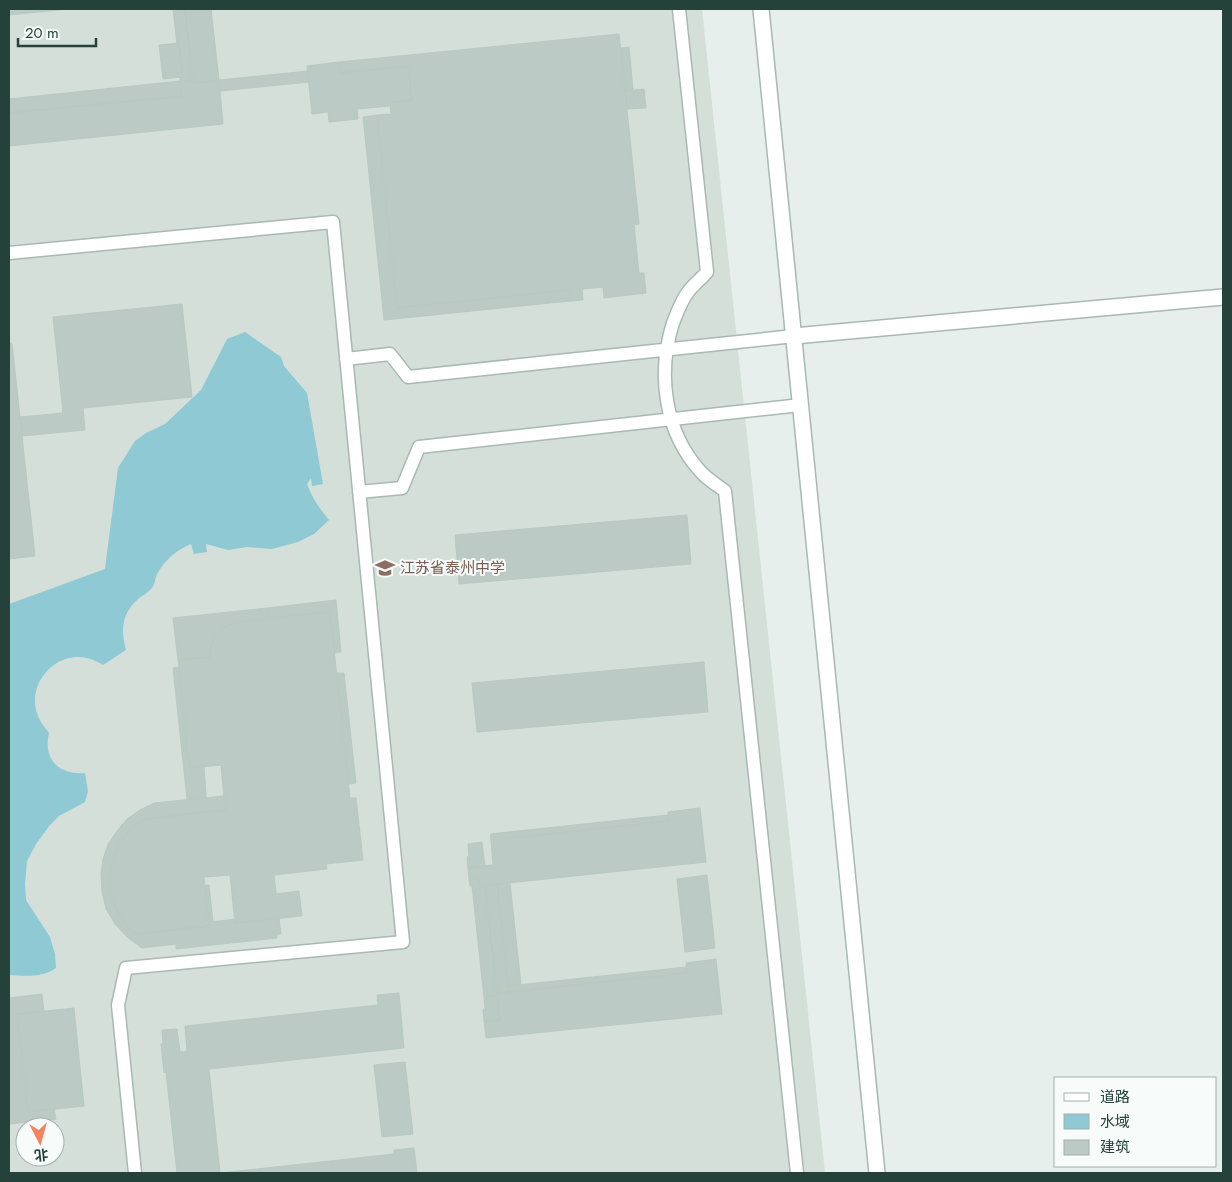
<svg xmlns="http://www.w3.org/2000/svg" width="1232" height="1182" viewBox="0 0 1232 1182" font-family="Jost,'Noto Sans SC',sans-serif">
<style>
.built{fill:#d4dfda;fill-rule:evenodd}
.water{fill:#8ec9d4}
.building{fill:#bbcac4;stroke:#b8c9c2}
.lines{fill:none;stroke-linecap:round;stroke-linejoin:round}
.service-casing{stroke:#a8b8b2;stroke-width:15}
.minor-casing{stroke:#a8b8b2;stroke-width:18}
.tertiary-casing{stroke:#a8b8b2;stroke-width:18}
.service{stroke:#fff;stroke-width:12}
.minor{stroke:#fff;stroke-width:15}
.tertiary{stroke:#fff;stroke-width:15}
.labels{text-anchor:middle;stroke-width:4;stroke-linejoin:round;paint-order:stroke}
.education-label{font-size:15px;fill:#785e54;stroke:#f7fbf9;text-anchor:start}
</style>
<rect width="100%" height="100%" fill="#e6efeb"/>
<path class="built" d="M 9,9 L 702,9 L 825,1173 L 9,1173 ZM 25,1127 L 55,1127 L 55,1157 L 25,1157 Z"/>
<path class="water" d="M 245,332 L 281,357 L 284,366 L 307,393 L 323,484 L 312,486 L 311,478 L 307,484 C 312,498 320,509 329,520 L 314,534 L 298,542 L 272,549 L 247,547 L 228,550 L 206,544 L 207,552 L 194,554 L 191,544 C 176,550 165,560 157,574 C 155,579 155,584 152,588 C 147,594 141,596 137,600 C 121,615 121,631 126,650 L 103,665 C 93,659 82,655 69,658 C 44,664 28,692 38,716 C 41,723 45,728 49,733 C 43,759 58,775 85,773 L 88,791 L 85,802 L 59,816 L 50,825 L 36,844 L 27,861 L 25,884 L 26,900 L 50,937 L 55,954 L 56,968 C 41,978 26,976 9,975 L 9,604 L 105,569 L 118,468 L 135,441 L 146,433 L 165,424 L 201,390 L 227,339 Z"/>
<path class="building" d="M 9,9 L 68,9 L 9,15 Z
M 173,9 L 185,9 L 192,80 L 180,81 L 180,77 L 182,77 L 179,43 L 177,44 Z
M 185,9 L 211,9 L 219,80 L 193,83 Z
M 619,34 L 639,224 L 634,225 L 639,273 L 644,273 L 646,293 L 604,298 L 603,287 L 582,289 L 583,300 L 570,301 L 569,290 L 397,308 L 377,115 L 391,114 L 390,103 L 412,100 L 408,66 L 340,73 L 339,62 Z
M 179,43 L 182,77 L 163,79 L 159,45 Z
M 629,47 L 633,90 L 625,91 L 621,48 Z
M 339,62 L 340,73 L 408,66 L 412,100 L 390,103 L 390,106 L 357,109 L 358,119 L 329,122 L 328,112 L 312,114 L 307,66 Z
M 308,71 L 309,82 L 220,91 L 219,80 Z
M 192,80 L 193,83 L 219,80 L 223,124 L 9,146 L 9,113 L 182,96 L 180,81 Z
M 180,81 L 182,96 L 9,113 L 9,99 Z
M 644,89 L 646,108 L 627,109 L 625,91 Z
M 377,115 L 397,308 L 569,290 L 570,301 L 384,320 L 363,117 Z
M 182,304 L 192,397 L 83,408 L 85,430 L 22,436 L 20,417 L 63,413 L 53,317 Z
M 9,343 L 12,343 L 35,556 L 9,559 Z
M 687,515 L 691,564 L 459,584 L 455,535 Z
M 336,600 L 341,652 L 335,653 L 330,612 L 268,618 L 267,608 Z
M 267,608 L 268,618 L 238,622 L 230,624 L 222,629 L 216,635 L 211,645 L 210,657 L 178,660 L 173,618 Z
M 330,612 L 350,798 L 356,798 L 363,860 L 326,864 L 327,869 L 274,875 L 276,894 L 299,891 L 302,916 L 235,923 L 230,875 L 204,877 L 209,926 L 135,934 L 123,921 L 115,906 L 110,890 L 110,873 L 113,857 L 120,842 L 131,829 L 144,819 L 225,810 L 221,765 L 189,768 L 178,660 L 210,657 L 211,645 L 216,635 L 222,629 L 230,624 L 238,622 Z
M 704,662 L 708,712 L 477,732 L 472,683 Z
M 179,667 L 189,768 L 204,767 L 206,797 L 187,799 L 173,668 Z
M 337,673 L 344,673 L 356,783 L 349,784 Z
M 224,796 L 225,810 L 144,819 L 131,829 L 120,842 L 113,857 L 110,873 L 110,890 L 115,906 L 123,921 L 135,934 L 209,926 L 205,885 L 209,885 L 213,922 L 235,919 L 235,923 L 279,918 L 281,934 L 277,934 L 277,938 L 176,949 L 176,944 L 142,948 L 127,937 L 115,924 L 106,909 L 102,892 L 101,874 L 103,859 L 108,844 L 117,831 L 127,819 L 140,810 L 154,803 Z
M 700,808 L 706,862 L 480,886 L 479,878 L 469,879 L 468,868 L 493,865 L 491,840 L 669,821 L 668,812 Z
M 668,815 L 669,821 L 491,840 L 490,834 Z
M 482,842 L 485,866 L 468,868 L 467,857 L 469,856 L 468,844 Z
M 707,875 L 715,948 L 685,952 L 677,879 Z
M 479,878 L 480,886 L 485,886 L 497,995 L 484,997 L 472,886 L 470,886 L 469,879 Z
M 510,883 L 521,985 L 508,986 L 497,884 Z
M 497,884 L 509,992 L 497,993 L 485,886 Z
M 716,959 L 722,1014 L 486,1038 L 484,1021 L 500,1020 L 497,993 L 687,973 L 686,963 Z
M 686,967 L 687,973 L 509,992 L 508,986 Z
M 399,993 L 404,1048 L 209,1069 L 220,1173 L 394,1154 L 394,1150 L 414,1148 L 417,1173 L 177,1173 L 166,1072 L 164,1073 L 161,1044 L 163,1044 L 162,1030 L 177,1029 L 180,1052 L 187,1051 L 185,1026 L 378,1005 L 377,995 Z
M 42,994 L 44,1012 L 17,1014 L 28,1112 L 54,1109 L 56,1119 L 9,1124 L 9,998 Z
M 497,995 L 500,1020 L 484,1021 L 483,1009 L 485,1009 L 484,997 Z
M 74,1008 L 84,1106 L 28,1112 L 17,1014 Z
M 405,1062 L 413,1134 L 382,1137 L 374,1065 Z"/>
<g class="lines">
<defs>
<path id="service" d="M 679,9 L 707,272 C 701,279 693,285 688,292 C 681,301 677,313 673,323 C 657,373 664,432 701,472 C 707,479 717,485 725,491 L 797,1173
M 9,253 L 333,222 L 403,942 L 126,968 L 118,1005 L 135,1173
M 346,359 L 390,354 L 408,377 L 794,336
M 359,492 L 402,488 L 419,447 L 801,405"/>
<path id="minor" d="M 794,336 L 1223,297"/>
<path id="tertiary" d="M 761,9 L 877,1173"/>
</defs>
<use href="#service" class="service-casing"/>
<use href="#minor" class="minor-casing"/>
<use href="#tertiary" class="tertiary-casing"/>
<use href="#service" class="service"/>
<use href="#minor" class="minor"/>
<use href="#tertiary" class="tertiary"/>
</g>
<defs>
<symbol id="school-bare" viewBox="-9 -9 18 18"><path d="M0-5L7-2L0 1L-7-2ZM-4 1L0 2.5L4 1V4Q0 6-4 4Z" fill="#8d6e63" stroke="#f7fbf9" stroke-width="2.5" paint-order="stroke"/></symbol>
</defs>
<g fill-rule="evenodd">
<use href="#school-bare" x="371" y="554" width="28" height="28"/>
</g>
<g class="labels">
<g class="education-label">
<text x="400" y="573">江苏省泰州中学</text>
</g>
</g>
<rect width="1232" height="1182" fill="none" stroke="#24423a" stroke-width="20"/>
<rect x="1054" y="1077" width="162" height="90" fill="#f7fbf9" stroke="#a3b1ad"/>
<rect x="1064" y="1093" width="25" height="8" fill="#ffffff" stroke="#a3b1ad"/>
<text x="1100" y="1102" font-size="15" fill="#24423a">道路</text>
<rect x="1064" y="1114" width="25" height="15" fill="#8ec9d4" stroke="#a3b1ad"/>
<text x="1100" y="1127" font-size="15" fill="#24423a">水域</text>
<rect x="1064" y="1140" width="25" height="15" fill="#bbcac4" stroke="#a3b1ad"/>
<text x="1100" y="1152" font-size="15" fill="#24423a">建筑</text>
<g transform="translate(40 1142) rotate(174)"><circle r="24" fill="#f7fbf9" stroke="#a3b1ad"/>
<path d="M0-4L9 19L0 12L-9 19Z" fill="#f4845f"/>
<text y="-8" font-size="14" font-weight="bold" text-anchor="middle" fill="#24423a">北</text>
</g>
<path d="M18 38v8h78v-8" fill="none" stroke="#24423a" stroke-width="2.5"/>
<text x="25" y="38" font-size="15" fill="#24423a" stroke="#f7fbf9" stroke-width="4" paint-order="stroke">20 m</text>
</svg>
